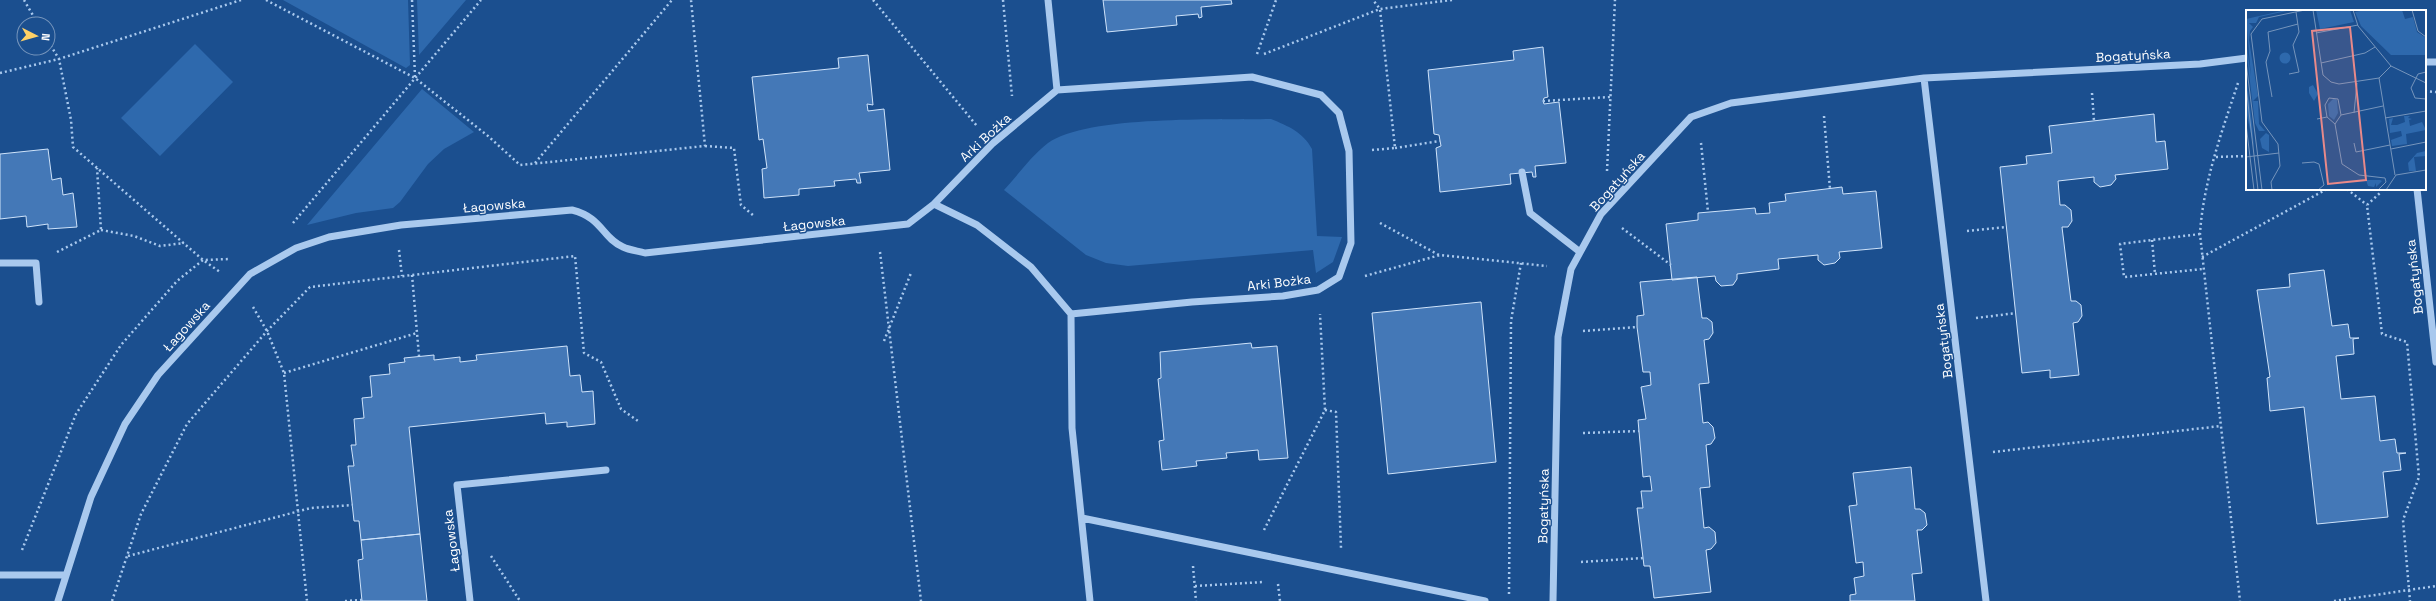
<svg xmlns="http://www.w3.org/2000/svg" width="2436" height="601" viewBox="0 0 2436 601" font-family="'Space Grotesk',sans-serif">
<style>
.green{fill:#2e69ad}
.building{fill:#4478b7;stroke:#cfe3fa}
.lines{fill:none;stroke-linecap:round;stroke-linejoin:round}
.path{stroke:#a9c9ee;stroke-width:2.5;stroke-dasharray:2 3;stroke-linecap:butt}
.minor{stroke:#a9c9ee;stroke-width:7}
.labels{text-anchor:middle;stroke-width:3;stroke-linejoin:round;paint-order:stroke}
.street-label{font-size:13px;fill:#fff;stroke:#1b4f8f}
.inset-road{fill:none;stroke:#7695bc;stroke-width:1}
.view{fill:#e88989;fill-opacity:0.15;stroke:#e88989;stroke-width:2}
.inset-edge{fill:none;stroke:#fff;stroke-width:2}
</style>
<rect width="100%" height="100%" fill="#1b4f8f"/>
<path class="green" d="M 283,0 L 408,0 L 410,65 L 406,68 Z
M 417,0 L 466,0 L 419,55 Z
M 195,44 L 233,82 L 160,156 L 121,118 Z
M 422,89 L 474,132 L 444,149 L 428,164 L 400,202 L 393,208 L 356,213 L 307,225 Z
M 1271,119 C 1288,126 1303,132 1312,149 L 1317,236 L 1342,237 L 1333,262 L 1316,273 L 1313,250 L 1128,266 L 1106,263 L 1086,255 L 1004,190 C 1018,175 1032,155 1048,143 C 1087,115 1220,120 1271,119 Z"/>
<path class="building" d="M 1103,0 L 1231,0 L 1232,4 L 1201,7 L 1202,17 L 1199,18 L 1198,14 L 1176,16 L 1177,25 L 1107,32 Z
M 1543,47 L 1548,97 L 1544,98 L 1543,101 L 1544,104 L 1559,102 L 1566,163 L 1535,166 L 1536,177 L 1533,177 L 1532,172 L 1510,174 L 1511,184 L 1440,192 L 1436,148 L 1441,146 L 1439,135 L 1434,134 L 1428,70 L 1514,60 L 1513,51 Z
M 868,55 L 873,105 L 867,104 L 868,111 L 884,109 L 890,170 L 859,173 L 861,183 L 857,183 L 856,179 L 834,181 L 835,186 L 799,189 L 799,195 L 764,198 L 762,169 L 767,168 L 763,139 L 759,140 L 752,77 L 839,68 L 838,58 Z
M 2154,114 L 2156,142 L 2165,141 L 2168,169 L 2115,175 L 2116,179 L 2111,185 L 2100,187 L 2094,182 L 2094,177 L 2058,181 L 2060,205 L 2065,205 L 2071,210 L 2072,221 L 2068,227 L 2062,227 L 2071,301 L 2076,301 L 2081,305 L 2082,316 L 2078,322 L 2073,323 L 2079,375 L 2050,378 L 2050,370 L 2022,373 L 2000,167 L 2027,164 L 2026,156 L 2052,153 L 2049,126 Z
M 48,149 L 52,180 L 61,178 L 63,195 L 73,193 L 77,227 L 48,229 L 48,224 L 27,227 L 26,216 L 0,219 L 0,154 Z
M 1842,187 L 1843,194 L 1876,191 L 1882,248 L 1839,252 L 1840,258 L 1835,263 L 1824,265 L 1818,260 L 1818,255 L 1778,259 L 1779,269 L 1737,274 L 1737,279 L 1733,285 L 1721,286 L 1716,281 L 1715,276 L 1672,280 L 1666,224 L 1698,220 L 1698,213 L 1755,208 L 1756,214 L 1770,213 L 1769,203 L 1786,201 L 1785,194 Z
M 2324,270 L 2332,326 L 2348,324 L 2350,338 L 2359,338 L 2353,339 L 2354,354 L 2336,356 L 2341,399 L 2375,396 L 2380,441 L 2395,439 L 2397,453 L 2406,453 L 2399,454 L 2401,470 L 2383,472 L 2388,517 L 2317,524 L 2304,407 L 2270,411 L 2267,378 L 2270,377 L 2257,290 L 2290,287 L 2289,274 Z
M 1697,277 L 1702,318 L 1707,318 L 1712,322 L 1713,333 L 1709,339 L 1704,340 L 1709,383 L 1699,384 L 1703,423 L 1708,422 L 1713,427 L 1715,438 L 1711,444 L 1706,445 L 1710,487 L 1700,488 L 1704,528 L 1709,527 L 1715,532 L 1716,543 L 1711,549 L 1706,550 L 1711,592 L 1654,598 L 1650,566 L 1644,566 L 1637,508 L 1643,508 L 1641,491 L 1652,491 L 1650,476 L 1643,477 L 1638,420 L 1646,419 L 1641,387 L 1651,385 L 1650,372 L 1643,372 L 1637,327 L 1637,316 L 1644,315 L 1640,282 Z
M 1481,302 L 1496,462 L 1388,474 L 1372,313 Z
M 1251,343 L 1252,348 L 1277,346 L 1288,458 L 1259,460 L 1258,450 L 1226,453 L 1227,458 L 1196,461 L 1197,466 L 1162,470 L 1159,441 L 1164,440 L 1158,379 L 1161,378 L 1160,352 Z
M 567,346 L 570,376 L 580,375 L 582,392 L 593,391 L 595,424 L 567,427 L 567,422 L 546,424 L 545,413 L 409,427 L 420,534 L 361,540 L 359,521 L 354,521 L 348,466 L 354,466 L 351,445 L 356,445 L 354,419 L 364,418 L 362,398 L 372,397 L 370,376 L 390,374 L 389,364 L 405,362 L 404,358 L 434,355 L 434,360 L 460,357 L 460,362 L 477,360 L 476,355 Z
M 1911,467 L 1915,509 L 1920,509 L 1925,513 L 1927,525 L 1922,530 L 1917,530 L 1922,573 L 1912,574 L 1915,601 L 1850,601 L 1850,595 L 1856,594 L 1854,578 L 1864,576 L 1863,562 L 1856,563 L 1849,506 L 1857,505 L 1853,473 Z
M 420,534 L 427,601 L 362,601 L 358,560 L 363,559 L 361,540 Z"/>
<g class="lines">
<path class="path" d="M 24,0 L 38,24
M 266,0 L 415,78 L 488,136 L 520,165 L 705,146 L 691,0
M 412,0 L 415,77
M 873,0 L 977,126
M 1003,0 L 1012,96
M 48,41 L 59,59 L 71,120 L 73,147 L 203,260 L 220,272
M 1257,54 L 1276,0
M 1264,54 L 1380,9 L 1452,0
M 0,73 L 59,59 L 241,0
M 2238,83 C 2222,131 2203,183 2200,234 L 2240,601
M 2425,91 L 2436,92
M 2092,93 L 2094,121
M 1543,101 L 1610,97
M 1824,116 L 1830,189
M 1701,143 L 1708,212
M 705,146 L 734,148 L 741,205 L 754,216
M 1395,148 L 1440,141
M 1372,150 L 1395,148 L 1380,9 L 1373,0
M 2216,157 L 2247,156
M 535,163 L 672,0
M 1607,171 L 1615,0
M 2347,189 L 2367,205
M 2381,189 L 2381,192 L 2367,205 L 2382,334 L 2407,342 L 2419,477 L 2403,520 L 2410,601
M 293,223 L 481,0
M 1380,223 L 1439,255
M 1622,228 L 1671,265
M 101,230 L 134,236 L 160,246 L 184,243
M 1967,231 L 2006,227
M 2200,234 L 2120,244 L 2124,277 L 2203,269
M 2152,240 L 2155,274
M 399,250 L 402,276
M 57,252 L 101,230 L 97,168
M 880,252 L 921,601
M 2202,257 L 2327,189
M 412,275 L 419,356
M 1365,276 L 1440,255 L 1547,266
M 253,307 L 267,331 L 284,373 L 307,601
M 1976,318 L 2016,313
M 1583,331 L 1637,327
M 884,341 L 911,273
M 284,373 L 417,333
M 1325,410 L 1336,412 L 1341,548
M 1583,433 L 1639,431
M 1993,452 L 2221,426
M 1264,530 L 1325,410 L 1320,314
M 22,550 L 76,414 L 121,345 L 177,281 L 203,260 L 230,259
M 128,556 L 311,508 L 353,505
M 491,556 L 520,601
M 1581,562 L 1643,558
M 1193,566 L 1196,601
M 1278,584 L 1280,601
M 1195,586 L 1264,582
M 1509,594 L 1511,321 L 1521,263
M 112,601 L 141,514 L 187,424 L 267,331 L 310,287 L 575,256 L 584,353 L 601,362 L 621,409 L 638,421
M 345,601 L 362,600
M 2334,601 L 2436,586"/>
<path class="minor" d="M 2425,62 L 2436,62
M 1924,78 L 1986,601
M 1057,90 L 1252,77 L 1321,95 L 1339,113 L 1349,151 L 1351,243 L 1339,277 L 1318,290 L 1283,296 L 1192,302 L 1071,314 L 1072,428 L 1090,601
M 1522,172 L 1530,213 L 1580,252
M 2417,189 L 2436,362
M 934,204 L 992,144 L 1057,90 L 1048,0
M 0,263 L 36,263 L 39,302
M 1082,518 L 1485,601
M 0,575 L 65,575
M 58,601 L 91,497 L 125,424 L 158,375 L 250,274 L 296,248 L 329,237 L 401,225 L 572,210 C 603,218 601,237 623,247 C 629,250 638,251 645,253 L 908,224 L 934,204 L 977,225 L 1031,267 L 1071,314
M 470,601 L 457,485 L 606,470
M 1553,601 L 1558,337 L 1571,269 L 1601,214 L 1691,117 L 1731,103 L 1924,78 L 2200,64 L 2247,58"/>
</g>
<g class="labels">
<g class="street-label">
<text transform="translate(2133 55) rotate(-3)" y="5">Bogatyńska</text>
<text transform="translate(985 137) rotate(-43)" y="5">Arki Bożka</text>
<text transform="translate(1617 181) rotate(-48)" y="5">Bogatyńska</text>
<text transform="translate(494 205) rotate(-5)" y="5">Łagowska</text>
<text transform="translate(814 223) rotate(-6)" y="5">Łagowska</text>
<text transform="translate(2414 277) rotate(-96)" y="5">Bogatyńska</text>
<text transform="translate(1279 282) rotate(-7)" y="5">Arki Bożka</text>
<text transform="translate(186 326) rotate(-48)" y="5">Łagowska</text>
<text transform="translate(1943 341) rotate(-97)" y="5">Bogatyńska</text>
<text transform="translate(1543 506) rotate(-89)" y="5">Bogatyńska</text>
<text transform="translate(451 541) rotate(-97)" y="5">Łagowska</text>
</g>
</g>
<g transform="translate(2246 10)">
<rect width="180" height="180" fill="#1b4f8f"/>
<path d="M 40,0 L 46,0 L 13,7 L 10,13 L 3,13 L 7,17 L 4,21 L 3,30 L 12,86 L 7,91 L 12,91 L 13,114 L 19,121 L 13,121 L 9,113 L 0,39 L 0,31 L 5,66 L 0,9 ZM 70,0 L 104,0 L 108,12 L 74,19 ZM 119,0 L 156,0 L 159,9 L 167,7 L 171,22 L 180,28 L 180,45 L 145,45 L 115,16 L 109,2 ZM33.5 48a5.5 5.5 0 1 1 11 0a5.5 5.5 0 1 1-11 0ZM 0,65 L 6,113 L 8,138 L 0,101 ZM 67,75 L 72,84 L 68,91 L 63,83 L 63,77 ZM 88,88 L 91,90 L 92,103 L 88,110 L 83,106 L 82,94 ZM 158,106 L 164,106 L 162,108 L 166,109 L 163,110 L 164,116 L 176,112 L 180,120 L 160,124 L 161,134 L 146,136 L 145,130 L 156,126 L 155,121 L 144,123 L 143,109 L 147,108 L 145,115 L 151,115 L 159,112 ZM 20,123 L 23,125 L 23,142 L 16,138 L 14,129 ZM 180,141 L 180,146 L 168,147 L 170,161 L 163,161 L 162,153 L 171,143 ZM 120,170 L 134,170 L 136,171 L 130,177 L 130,173 L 128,177 L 122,176 Z" fill="#2e69ad"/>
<path class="inset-road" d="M 67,0 L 77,65 L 85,72 L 93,74 L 133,68 L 145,56M 107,0 L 112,16 L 145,56 L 180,73M 166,0 L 172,21 L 180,27M 70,23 L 112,15M 0,52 L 16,180M 75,53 L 119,43 L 129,37M 180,62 L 172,64 L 165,78 L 169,88 L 180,89M 43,64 L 53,62 L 47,35 L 53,22 L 50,2M 133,68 L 149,165M 0,76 L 12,180M 26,87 L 20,52 L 24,41 L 22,22 L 52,14M 108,103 L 111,73M 95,105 L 89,114 L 96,154 L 113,165 L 139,168 L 140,172 L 132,180M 81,107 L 79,95 L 83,88 L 92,89 L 95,105 L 137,96M 139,108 L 180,101M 71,109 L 81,107 L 89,114M 0,114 L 8,180M 108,133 L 110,142 L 144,135M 145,139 L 180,132M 0,147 L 33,143M 56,153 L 68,152 L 73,154 L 78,175 L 72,180M 26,180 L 25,172 L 34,156 L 32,134 L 16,112 L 5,24 L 16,9 L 59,0M 140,180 L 150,165 L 180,160"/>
<path class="view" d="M 104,17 L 120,170 L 82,174 L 66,21 Z"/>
<rect width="180" height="180" class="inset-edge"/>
</g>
<g transform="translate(36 36) rotate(96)"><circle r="19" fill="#1b4f8f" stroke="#7695bc"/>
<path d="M0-3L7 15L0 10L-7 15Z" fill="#ffd166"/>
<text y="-6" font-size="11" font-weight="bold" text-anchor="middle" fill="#ffffff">N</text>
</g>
</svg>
